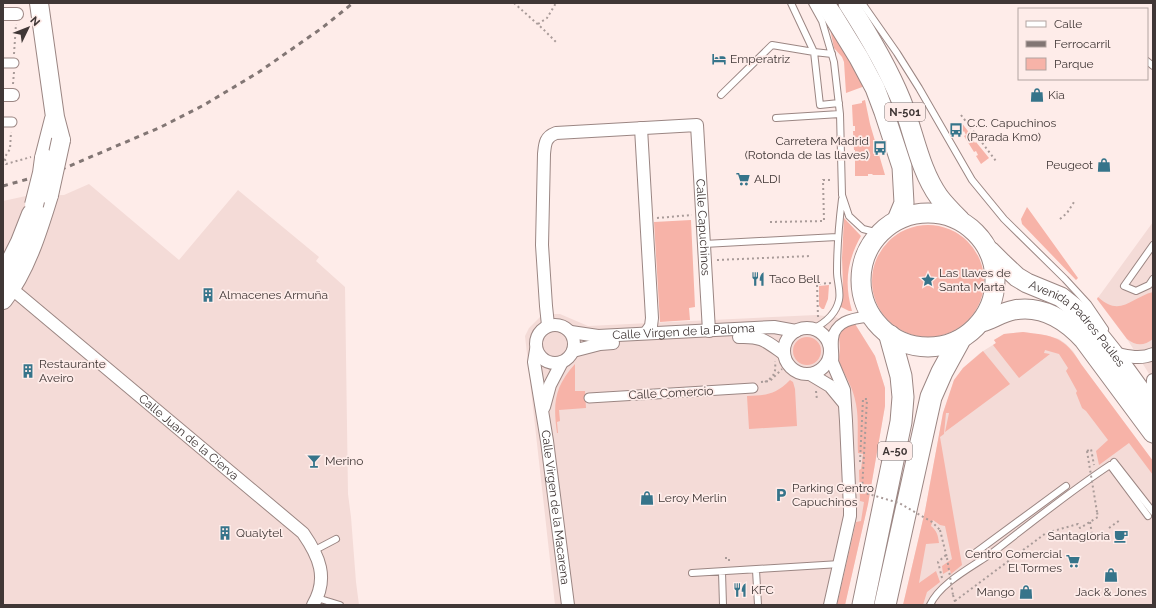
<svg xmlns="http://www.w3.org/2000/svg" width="1156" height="608" viewBox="0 0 1156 608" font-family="Raleway,sans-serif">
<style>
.built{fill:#f4dbd7}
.green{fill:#f7b3a8}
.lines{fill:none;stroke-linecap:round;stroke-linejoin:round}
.service-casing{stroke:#9b8683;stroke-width:8}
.pedestrian-casing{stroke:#9b8683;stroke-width:11}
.minor-casing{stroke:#9b8683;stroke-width:14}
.primary-casing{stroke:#9b8683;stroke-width:20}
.trunk-casing{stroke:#9b8683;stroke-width:21}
.motorway-casing{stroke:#9b8683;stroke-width:23}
.path{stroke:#a99b99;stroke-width:2;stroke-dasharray:2 3;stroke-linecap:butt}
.service{stroke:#fff;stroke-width:6}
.pedestrian{stroke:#fff;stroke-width:9}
.minor{stroke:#fff;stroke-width:12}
.primary{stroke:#fff;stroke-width:18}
.trunk{stroke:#fff;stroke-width:19}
.motorway{stroke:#fff;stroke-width:21}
.rail{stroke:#827674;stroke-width:3;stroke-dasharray:5 5;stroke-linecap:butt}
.primary-bridge-casing{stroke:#9b8683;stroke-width:20;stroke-linecap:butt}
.path-bridge{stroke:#a99b99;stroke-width:2;stroke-dasharray:2 3;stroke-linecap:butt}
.primary-bridge{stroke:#fff;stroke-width:18}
.labels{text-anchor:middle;stroke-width:3.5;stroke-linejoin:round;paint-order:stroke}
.shield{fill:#feece9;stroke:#796d6c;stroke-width:1}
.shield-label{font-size:11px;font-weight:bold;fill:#403736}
.poi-label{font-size:12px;fill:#403736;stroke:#feece9;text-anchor:start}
.street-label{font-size:12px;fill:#403736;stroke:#feece9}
</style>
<rect width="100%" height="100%" fill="#feece9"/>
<path class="built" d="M 89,184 L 179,260 L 238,190 L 319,257 L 316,261 L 345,287 L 348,494 L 351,517 L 356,582 L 359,605 L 3,605 L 3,201 L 26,196 L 64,195 Z
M 1153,222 L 1153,380 L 1127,339 L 1097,299 Z
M 549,314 L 560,314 L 588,326 L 816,315 L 835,317 L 855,324 L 875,356 L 885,388 L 885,406 L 868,504 L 845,605 L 555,605 L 525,336 L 529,328 L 540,317 Z
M 1023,332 L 1045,335 L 1059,339 L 1066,344 L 1073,351 L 1081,364 L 1153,461 L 1153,605 L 903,605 L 925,511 L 943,413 L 954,380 L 963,368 L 980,353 L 996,343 L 994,340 L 1004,334 Z"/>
<path class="green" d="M 830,29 L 831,29 L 865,86 L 846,93 L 844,62 L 842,57 L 834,48 Z
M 865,100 L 870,124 L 885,175 L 873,175 L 872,174 L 868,174 L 868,176 L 855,176 L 855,150 L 854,150 L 853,131 L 855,131 L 855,126 L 853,126 L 852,105 L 862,103 L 862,101 Z
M 961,122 L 974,139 L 973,140 L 975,143 L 976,142 L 989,158 L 981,164 L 976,156 L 978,155 L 976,151 L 974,152 L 964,136 L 966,135 L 964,131 L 963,132 L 958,124 Z
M 1027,207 L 1078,278 L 1076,280 L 1022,224 L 1021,219 Z
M 844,218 L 861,236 C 847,261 844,283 852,311 L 849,311 L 841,307 L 843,287 L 842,258 Z
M 691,220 L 695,307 L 689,308 L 690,320 L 660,322 L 654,222 Z
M872 281a56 56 0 1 1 112 0a56 56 0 1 1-112 0Z
M 829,285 L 828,299 L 824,309 L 822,309 L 819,306 L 819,286 Z
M 1153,292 L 1153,339 C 1144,346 1136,346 1127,339 L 1097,299 L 1098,297 C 1120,318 1132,297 1153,292 Z
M 855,324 L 875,356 L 885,388 L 885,406 L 868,504 L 845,605 L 837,605 L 856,522 L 861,521 L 864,502 L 860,501 L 859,470 L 861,469 L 863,454 L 858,453 C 857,437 859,419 856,404 C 853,387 846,378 840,364 C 838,359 840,353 840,348 C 840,339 837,337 843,328 Z
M 1023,332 C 1054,336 1064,336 1081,364 L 1153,461 L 1153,475 L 1129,443 L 1099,465 L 1096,451 L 1108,440 L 1086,411 L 1082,408 L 1076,393 L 1077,391 L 1066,371 L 1068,368 L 1059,354 L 1045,350 L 1044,353 L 1050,354 L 1019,378 L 993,345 L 996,343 L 994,340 L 1004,334 Z
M793 351a14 14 0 1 1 28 0a14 14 0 1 1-28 0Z
M 983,351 L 1010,384 L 945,432 L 949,413 L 946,413 L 944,434 L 940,437 L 962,565 L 951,574 L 950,570 L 943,574 L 942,566 L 952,559 L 945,526 L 940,525 L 933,520 L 931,526 C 937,531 938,535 939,543 L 926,544 L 919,583 L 936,571 L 940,582 L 927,592 L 923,605 L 903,605 L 925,511 L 943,413 L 954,380 L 963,368 Z
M 575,364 L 575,391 L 585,391 L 586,408 L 559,410 L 560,421 L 557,422 L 558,433 L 557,433 C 553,404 554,387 575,364 Z
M 790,380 L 793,382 L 795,389 L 797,426 L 749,429 L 747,396 C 767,395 775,395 790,380 Z"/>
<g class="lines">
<defs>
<path id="service" d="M 791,3 L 814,52 L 832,54
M 812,3 L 822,21 L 834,62 L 840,114 L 842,195 L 849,216 L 863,229 L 879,233
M 862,3 L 897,53 L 919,88 L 972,180 L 1004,219 L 1065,279 L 1088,304 L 1105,329
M 1147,61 L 1153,66
M 721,95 L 772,45 L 814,52 L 820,105 L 839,103
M 776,118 L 840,114
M 704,244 L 837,237
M 1153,245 L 1124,286 L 1136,291 L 1149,285 L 1153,279
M 813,329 C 825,323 836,314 839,300 C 841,291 837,281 837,272 C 837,247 839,223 842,199
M 828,342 C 835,319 848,317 869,314
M 835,362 C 836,354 834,347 835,339 C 836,321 858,320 873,318
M 1114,462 L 1153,512
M 315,550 L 336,539
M 975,553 L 1066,486
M 756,570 L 758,605
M 722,572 L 723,605
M 692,573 L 840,564
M 317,598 L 340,605
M 930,605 C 940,583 972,567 992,553 C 1031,523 1069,492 1110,465 L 1148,516"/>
<path id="pedestrian" d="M 3,63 L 14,63
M 3,122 L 12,122
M 589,398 L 753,388"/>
<g id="minor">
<path d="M 3,14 L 17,14"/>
<path d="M 3,95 L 13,95"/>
<path d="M 641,128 L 652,318 L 651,326 L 646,333"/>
<path id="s1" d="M 4,288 L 18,294 L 303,533 C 319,556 329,578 313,605"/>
<circle cx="555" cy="344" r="19"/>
<path id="s2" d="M 548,325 L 546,306 L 542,245 L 544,154 C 545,144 545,137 556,133 L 697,125 L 709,331"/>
<circle cx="807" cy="351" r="23"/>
<path id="s3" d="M 571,332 L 598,336 L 774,327 L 796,331"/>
<path d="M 739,337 C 762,336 766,341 784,354"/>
<path id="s4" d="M 536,350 L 534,362 L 547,441 L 568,605"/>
<path d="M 573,351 L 600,344 L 613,343"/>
<path d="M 1113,353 C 1126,356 1140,360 1153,354"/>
<path d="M 830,357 L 844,390 L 846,421 L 850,509 L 850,516 L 830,605"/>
<path d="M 810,374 L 830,386 L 844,403"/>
<path d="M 544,407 L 550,385 L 562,362"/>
<path d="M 1152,407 L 1153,380"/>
</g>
<path id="primary" d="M 39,3 L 55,117 L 61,140
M 44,158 L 54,119
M 3,276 L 20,242 L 31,214
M 3,300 C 26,270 38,231 49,195"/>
<g id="trunk">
<path d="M 824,3 L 832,14 L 859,58 L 875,88 L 884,112 L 902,167 L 904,203 L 897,220"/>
<path d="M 848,3 C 868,34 887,66 901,100 C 914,132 919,169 939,197 C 945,205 953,213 960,220"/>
<circle cx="928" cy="280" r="67"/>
<path id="s5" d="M 990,251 L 1002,263 L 1017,277 L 1027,283 L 1061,297 L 1081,313 L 1113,353 L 1153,408"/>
<path d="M 982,322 C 992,319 1003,312 1014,310 C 1042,305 1066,320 1084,340 L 1153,433"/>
</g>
<path id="motorway" d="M 863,605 L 901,422 L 903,397 L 901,376 L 890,336
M 885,605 L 931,397 L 942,372 L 959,341"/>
</defs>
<use href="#service" class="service-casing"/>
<use href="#pedestrian" class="pedestrian-casing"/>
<use href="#minor" class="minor-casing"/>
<use href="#primary" class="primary-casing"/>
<use href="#trunk" class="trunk-casing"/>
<use href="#motorway" class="motorway-casing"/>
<path class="path" d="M 514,3 L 543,29 L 557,43
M 538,24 L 547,18 L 556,3
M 14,54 L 16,24
M 13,84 L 14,72
M 961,115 L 996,161
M 5,159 L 6,164 L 31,157
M 3,160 L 10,149 L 11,132
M 657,218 L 692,215
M 1060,219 L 1067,213 L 1074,202
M 770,222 L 824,221 L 823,180 L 831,180
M 717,260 L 811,256
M 818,317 L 817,284 L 831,283
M 761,382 L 770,381 L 782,369
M 765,382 C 775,376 776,372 775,361
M 816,391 L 817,400
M 1087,451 L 1091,449 L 1094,465
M 860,462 L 863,399 L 867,399 L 862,491
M 1090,522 L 1092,534
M 1109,528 L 1120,520
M 940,530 L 947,558
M 725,558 L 729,558 L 729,563
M 942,578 L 938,562 L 946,555
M 953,595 L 956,605
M 955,601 L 1046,533 L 1078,524 L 1080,528 L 1098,517 L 1097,512"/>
<use href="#service" class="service"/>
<use href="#pedestrian" class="pedestrian"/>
<use href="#minor" class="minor"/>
<use href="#primary" class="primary"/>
<use href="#trunk" class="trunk"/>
<use href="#motorway" class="motorway"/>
<path class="rail" d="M 3,186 L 60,170 L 161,127 L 204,105 L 259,72 L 322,28 L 353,3"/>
<defs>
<path id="primary-bridge" d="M 49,195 L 61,140
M 34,205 L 42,173 L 44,158"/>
</defs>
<use href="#primary-bridge" class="primary-bridge-casing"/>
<path class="path-bridge" d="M 1087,451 L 1097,512
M 862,492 L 899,503 L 932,522 L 940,530
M 947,558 L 953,595"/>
<use href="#primary-bridge" class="primary-bridge"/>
</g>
<defs>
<symbol id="hotel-bare" viewBox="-9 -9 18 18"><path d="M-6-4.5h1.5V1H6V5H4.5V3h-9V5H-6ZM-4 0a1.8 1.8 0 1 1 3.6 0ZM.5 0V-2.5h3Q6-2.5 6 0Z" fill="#36748a" stroke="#feece9" stroke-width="2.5" paint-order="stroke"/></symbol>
<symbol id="shop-bare" viewBox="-9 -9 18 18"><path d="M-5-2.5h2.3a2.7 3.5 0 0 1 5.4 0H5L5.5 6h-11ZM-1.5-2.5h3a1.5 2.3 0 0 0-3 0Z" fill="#36748a" stroke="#feece9" stroke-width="2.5" paint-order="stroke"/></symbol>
<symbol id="bus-bare" viewBox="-9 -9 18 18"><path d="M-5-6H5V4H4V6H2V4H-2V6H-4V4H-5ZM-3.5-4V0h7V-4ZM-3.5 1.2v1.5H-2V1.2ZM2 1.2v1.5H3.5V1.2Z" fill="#36748a" stroke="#feece9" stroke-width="2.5" paint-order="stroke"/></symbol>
<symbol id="supermarket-bare" viewBox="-9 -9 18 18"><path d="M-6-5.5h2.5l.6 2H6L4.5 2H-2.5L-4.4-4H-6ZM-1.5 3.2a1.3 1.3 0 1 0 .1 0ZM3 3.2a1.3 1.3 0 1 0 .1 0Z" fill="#36748a" stroke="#feece9" stroke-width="2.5" paint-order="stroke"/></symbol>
<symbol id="restaurant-bare" viewBox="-9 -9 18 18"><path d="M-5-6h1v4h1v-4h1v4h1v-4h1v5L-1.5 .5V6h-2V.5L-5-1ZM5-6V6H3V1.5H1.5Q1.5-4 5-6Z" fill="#36748a" stroke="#feece9" stroke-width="2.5" paint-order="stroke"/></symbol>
<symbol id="sight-bare" viewBox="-9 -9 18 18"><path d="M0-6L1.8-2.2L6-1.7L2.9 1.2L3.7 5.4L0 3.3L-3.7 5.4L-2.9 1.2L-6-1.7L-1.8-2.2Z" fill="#36748a" stroke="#feece9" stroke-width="2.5" paint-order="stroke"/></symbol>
<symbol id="building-bare" viewBox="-9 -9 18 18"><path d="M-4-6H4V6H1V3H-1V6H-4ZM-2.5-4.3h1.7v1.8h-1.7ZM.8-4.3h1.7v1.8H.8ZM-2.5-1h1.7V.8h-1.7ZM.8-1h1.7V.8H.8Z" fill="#36748a" stroke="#feece9" stroke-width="2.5" paint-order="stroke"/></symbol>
<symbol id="bar-bare" viewBox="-9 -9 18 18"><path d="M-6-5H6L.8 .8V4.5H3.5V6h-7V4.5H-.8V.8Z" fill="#36748a" stroke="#feece9" stroke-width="2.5" paint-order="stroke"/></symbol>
<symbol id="parking-bare" viewBox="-9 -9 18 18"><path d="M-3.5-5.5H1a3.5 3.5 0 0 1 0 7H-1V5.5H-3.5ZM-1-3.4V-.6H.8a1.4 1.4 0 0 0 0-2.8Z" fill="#36748a" stroke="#feece9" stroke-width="2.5" paint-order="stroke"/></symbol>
<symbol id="cafe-bare" viewBox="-9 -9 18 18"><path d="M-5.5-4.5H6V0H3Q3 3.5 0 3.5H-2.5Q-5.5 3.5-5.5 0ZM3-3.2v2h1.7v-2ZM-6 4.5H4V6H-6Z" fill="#36748a" stroke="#feece9" stroke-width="2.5" paint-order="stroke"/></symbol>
</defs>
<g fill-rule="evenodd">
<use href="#hotel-bare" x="709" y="49" width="20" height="20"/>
<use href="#shop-bare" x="1027" y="85" width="20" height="20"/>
<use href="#bus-bare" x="946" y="120" width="20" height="20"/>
<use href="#bus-bare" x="870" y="138" width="20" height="20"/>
<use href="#shop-bare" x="1094" y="155" width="20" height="20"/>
<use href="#supermarket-bare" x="733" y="169" width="20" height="20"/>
<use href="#restaurant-bare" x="748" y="269" width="20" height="20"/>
<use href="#sight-bare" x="918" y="270" width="20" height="20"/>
<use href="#building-bare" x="198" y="285" width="20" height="20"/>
<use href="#building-bare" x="18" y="361" width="20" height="20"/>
<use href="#bar-bare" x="304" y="451" width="20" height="20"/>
<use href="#parking-bare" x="771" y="485" width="20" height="20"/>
<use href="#shop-bare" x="637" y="488" width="20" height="20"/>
<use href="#building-bare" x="215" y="523" width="20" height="20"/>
<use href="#cafe-bare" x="1111" y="526" width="20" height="20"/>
<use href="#supermarket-bare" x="1063" y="551" width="20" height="20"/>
<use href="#shop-bare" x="1101" y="565" width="20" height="20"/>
<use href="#restaurant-bare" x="730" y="580" width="20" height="20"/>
<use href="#shop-bare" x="1016" y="582" width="20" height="20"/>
</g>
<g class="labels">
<g class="shield">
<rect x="885" y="103" width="40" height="18" rx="3"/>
<rect x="878" y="442" width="34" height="18" rx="3"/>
</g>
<g class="shield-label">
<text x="905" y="116">N-501</text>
<text x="895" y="455">A-50</text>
</g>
<g class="poi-label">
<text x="730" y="63">Emperatriz</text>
<text x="1048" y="99">Kia</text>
<text x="967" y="127">C.C. Capuchinos<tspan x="967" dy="14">(Parada Km0)</tspan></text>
<text x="869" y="145" text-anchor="end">Carretera Madrid<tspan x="869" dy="14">(Rotonda de las llaves)</tspan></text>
<text x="1093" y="169" text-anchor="end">Peugeot</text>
<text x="754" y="183">ALDI</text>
<text x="939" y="277">Las llaves de<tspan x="939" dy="14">Santa Marta</tspan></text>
<text x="769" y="283">Taco Bell</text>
<text x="219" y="299">Almacenes Armuña</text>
<text x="39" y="368">Restaurante<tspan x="39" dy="14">Aveiro</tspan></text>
<text x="325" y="465">Merino</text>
<text x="792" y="492">Parking Centro<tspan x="792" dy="14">Capuchinos</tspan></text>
<text x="658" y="502">Leroy Merlin</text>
<text x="236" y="537">Qualytel</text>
<text x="1110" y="540" text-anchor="end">Santagloria</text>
<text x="1062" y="558" text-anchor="end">Centro Comercial<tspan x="1062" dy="14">El Tormes</tspan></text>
<text x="751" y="594">KFC</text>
<text x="1015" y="596" text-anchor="end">Mango</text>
<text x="1111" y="596" text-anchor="middle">Jack &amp; Jones</text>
</g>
<g class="street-label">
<text dy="4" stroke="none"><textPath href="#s2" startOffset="441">Calle Capuchinos</textPath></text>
<text dy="4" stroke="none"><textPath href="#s5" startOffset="115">Avenida Padres Paúles</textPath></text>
<text dy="4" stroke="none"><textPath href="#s3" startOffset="113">Calle Virgen de la Paloma</textPath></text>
<text transform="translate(671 393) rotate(-3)" y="4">Calle Comercio</text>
<text dy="4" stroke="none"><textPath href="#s1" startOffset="238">Calle Juan de la Cierva</textPath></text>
<text dy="4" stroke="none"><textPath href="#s4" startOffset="159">Calle Virgen de la Macarena</textPath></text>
</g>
</g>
<rect width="1156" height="608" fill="none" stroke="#403736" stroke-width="8"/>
<rect x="1018" y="8" width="130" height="72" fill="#feece9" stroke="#b2a4a1"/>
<rect x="1026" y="21" width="20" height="6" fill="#ffffff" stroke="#b2a4a1"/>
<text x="1054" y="28" font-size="12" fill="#403736">Calle</text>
<rect x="1026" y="41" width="20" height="6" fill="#827674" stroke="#b2a4a1"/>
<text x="1054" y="48" font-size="12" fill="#403736">Ferrocarril</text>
<rect x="1026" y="58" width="20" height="12" fill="#f7b3a8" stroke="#b2a4a1"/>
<text x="1054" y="68" font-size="12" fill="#403736">Parque</text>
<g transform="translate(28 28) rotate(47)" stroke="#feece9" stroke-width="3" paint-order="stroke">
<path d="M0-3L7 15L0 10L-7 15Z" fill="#403736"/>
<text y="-6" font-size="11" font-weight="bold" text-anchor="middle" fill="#403736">N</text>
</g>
</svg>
